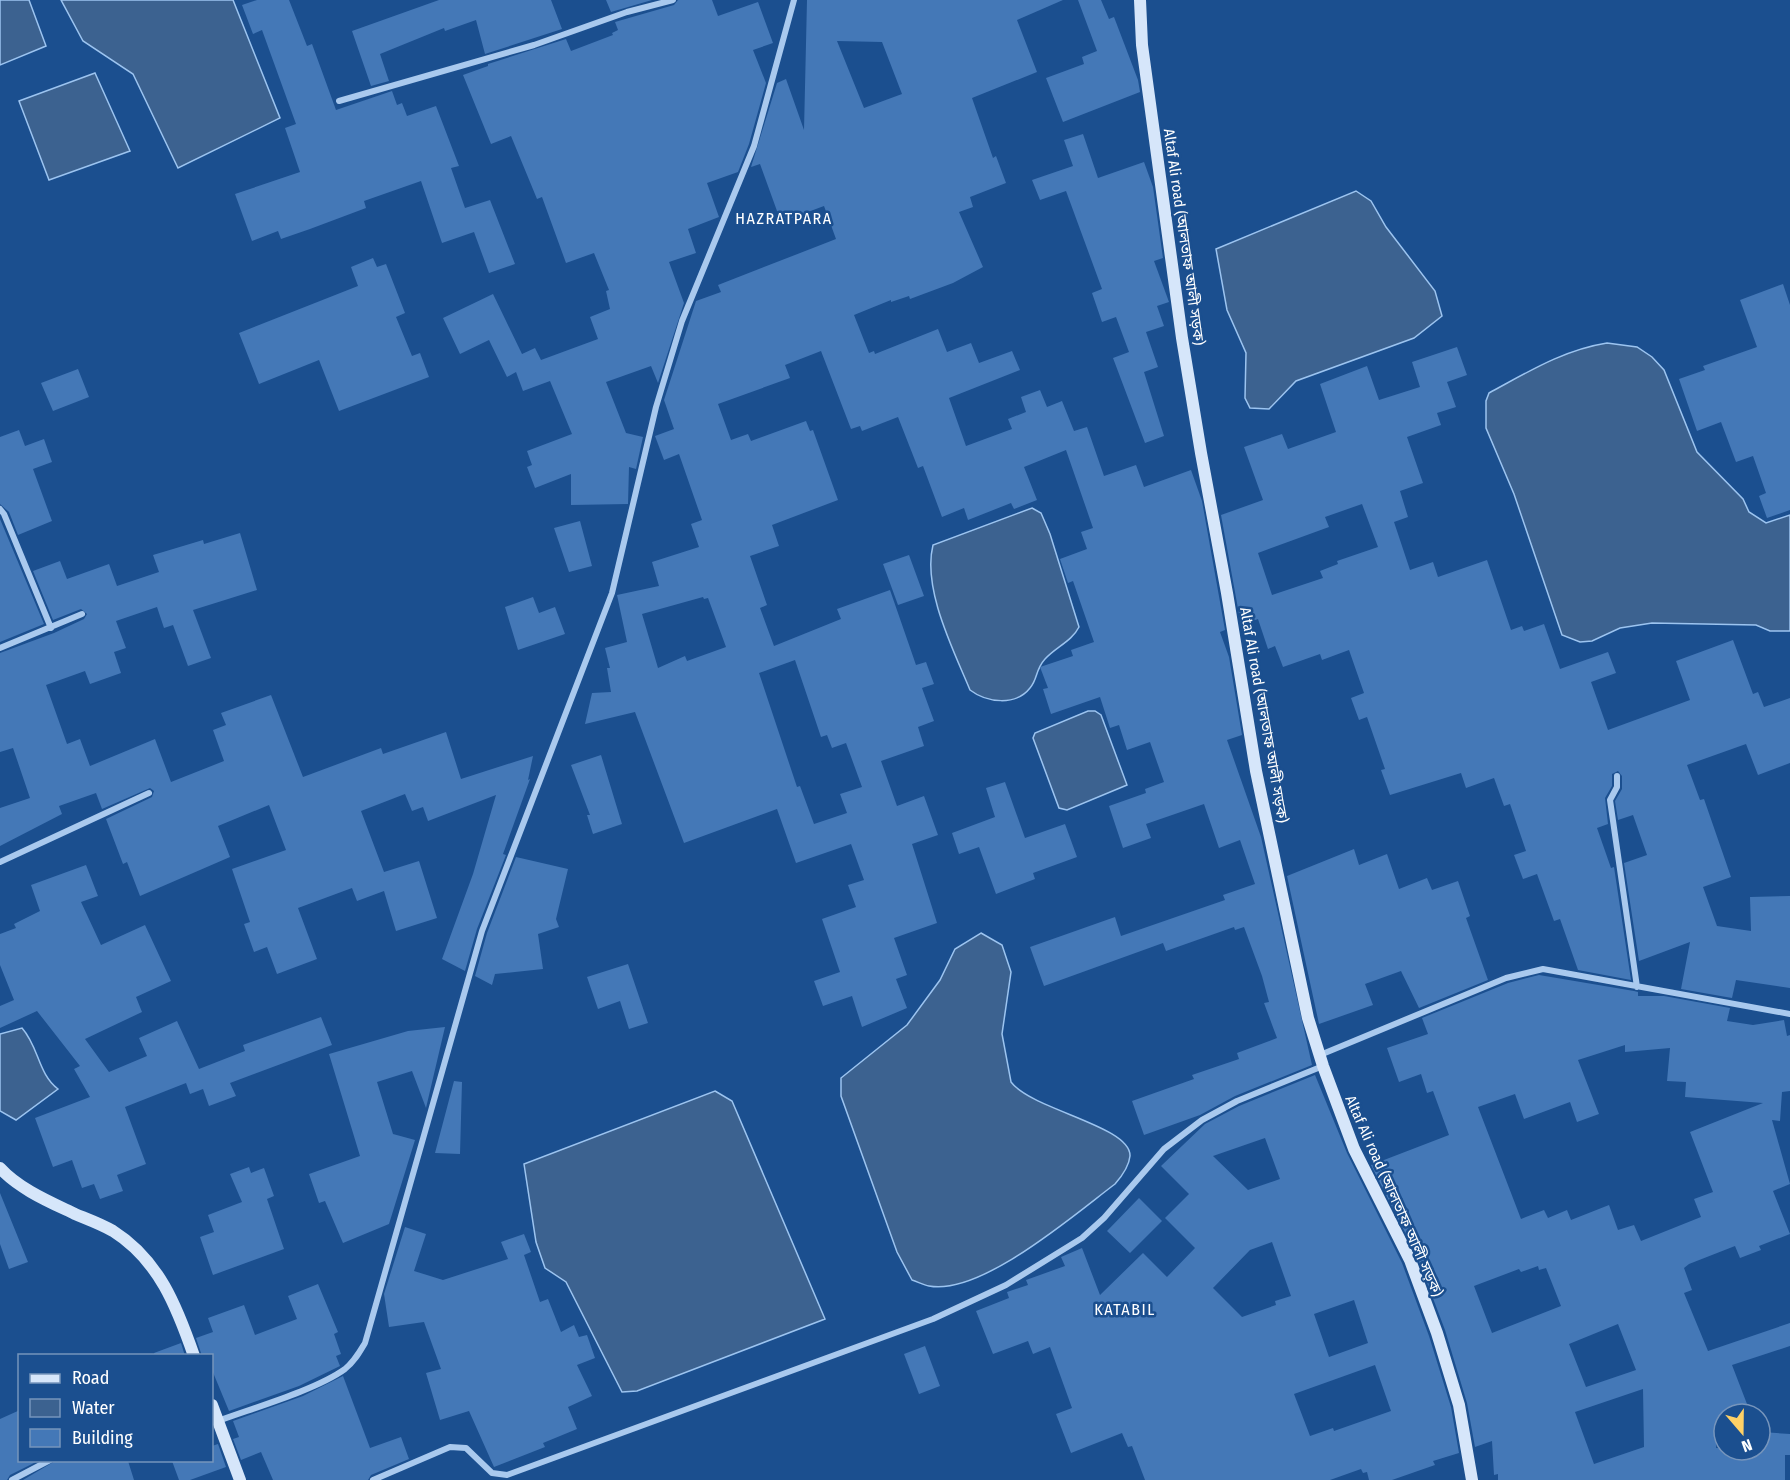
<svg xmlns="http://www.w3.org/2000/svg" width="1790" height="1480" viewBox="0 0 1790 1480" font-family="'Fira Sans Condensed','Noto Sans Bengali',sans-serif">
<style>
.water{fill:#3c6290;stroke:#9cc4f0;stroke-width:1.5}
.building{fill:#4478b7;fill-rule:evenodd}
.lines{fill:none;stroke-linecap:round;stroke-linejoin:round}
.street{stroke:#a9c9ee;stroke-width:6}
.secondary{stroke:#d6e6fa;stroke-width:12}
.labels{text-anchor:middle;stroke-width:5;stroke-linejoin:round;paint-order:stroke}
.street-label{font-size:15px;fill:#fff;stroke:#1b4f8f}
.neighbourhood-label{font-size:16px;letter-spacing:1.5px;fill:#fff;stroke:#1b4f8f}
</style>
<rect width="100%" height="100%" fill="#1b4f8f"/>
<path class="water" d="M 0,0 L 29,0 L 46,46 L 0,65 Z
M 61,0 L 233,0 L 280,118 L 178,168 L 133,74 L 83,41 Z
M 95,73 L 130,151 L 49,180 L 19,101 Z
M 1356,191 L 1371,201 L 1386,227 L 1435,291 L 1442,316 L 1414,338 L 1296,381 L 1269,409 L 1250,408 L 1245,398 L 1246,353 L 1227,310 L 1216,249 Z
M 1607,343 L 1637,347 L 1652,357 L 1664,370 L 1697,452 L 1743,499 L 1749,512 L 1766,523 L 1790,515 L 1790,631 L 1770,631 L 1756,625 L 1652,623 L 1620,628 L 1592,641 L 1580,642 L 1562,635 L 1514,494 L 1486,428 L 1486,401 L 1489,393 C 1528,372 1563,350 1607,343 Z
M 1032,508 L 1041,513 L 1050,534 L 1079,627 C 1072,641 1056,647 1045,659 C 1035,670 1038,679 1030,688 C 1016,706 987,703 970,690 C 954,651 922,589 933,545 Z
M 1088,711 L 1095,711 L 1101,715 L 1127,785 L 1067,810 L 1059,808 L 1033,738 L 1035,733 Z
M 981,933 L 1002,945 L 1011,972 L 1002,1034 L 1011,1082 C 1032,1110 1131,1126 1130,1156 C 1129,1167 1122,1176 1115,1184 C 1075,1214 981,1296 929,1286 C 924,1285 918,1282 912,1280 L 897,1252 L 841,1096 L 841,1078 L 907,1025 L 940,980 L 955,949 Z
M 22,1028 C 39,1047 38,1074 58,1089 L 16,1120 L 0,1111 L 0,1034 Z
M 715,1091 L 732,1101 L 825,1319 L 637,1391 L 622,1392 L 566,1282 L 545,1268 L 536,1242 L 524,1164 Z"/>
<path class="building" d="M 257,0 L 289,0 L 307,46 L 312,44 L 336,110 L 392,91 L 397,105 L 402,103 L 407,116 L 436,106 L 459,166 L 451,168 L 465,208 L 490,200 L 515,264 L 489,273 L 474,232 L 442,243 L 421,181 L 364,201 L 366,208 L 310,229 L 281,239 L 278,231 L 252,241 L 235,194 L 300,172 L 285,128 L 296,124 L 262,30 L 253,34 L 242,5 Z
M 439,0 L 551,0 L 562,29 L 485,54 L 476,20 L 445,31 L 444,28 L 380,54 L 389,81 L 371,86 L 352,31 Z
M 606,0 L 652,0 L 611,12 Z
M 678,0 L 712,0 L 718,16 L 758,2 L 773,43 L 753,50 L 766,83 L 749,144 L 738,172 L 707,183 L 719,217 L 688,229 L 696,253 L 669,262 L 684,303 L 658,383 L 651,366 L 606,382 L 626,433 L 643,437 L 636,469 L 629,467 L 628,504 L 571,505 L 571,474 L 535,488 L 527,467 L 532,465 L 527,451 L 572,434 L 550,381 L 523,391 L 516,372 L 507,377 L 489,340 L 460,354 L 443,318 L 493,294 L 522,354 L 535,348 L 541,360 L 598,339 L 590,317 L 610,309 L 606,291 L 609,290 L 594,253 L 566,263 L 542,197 L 537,199 L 511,136 L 491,144 L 463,75 L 488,66 L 488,64 L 566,39 L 571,51 L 613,35 L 612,33 L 618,30 L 615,22 L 674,5 Z
M 807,0 L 1063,0 L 1017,20 L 1037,72 L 972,98 L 993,158 L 996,156 L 1006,183 L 970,197 L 973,207 L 959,212 L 983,267 L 953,283 L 910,299 L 909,296 L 891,302 L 891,300 L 854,315 L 869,353 L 874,351 L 875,354 L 938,329 L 947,352 L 971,343 L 979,363 L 1012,351 L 1020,370 L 949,398 L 966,446 L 1012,429 L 1008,419 L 1026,412 L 1021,397 L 1040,390 L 1047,407 L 1062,401 L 1074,431 L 1087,427 L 1104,476 L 1136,465 L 1144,487 L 1191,470 L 1202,501 L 1225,630 L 1220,632 L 1229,657 L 1242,735 L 1227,740 L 1261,837 L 1312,1065 L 1235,1096 L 1200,1115 L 1144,1135 L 1132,1101 L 1194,1079 L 1192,1075 L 1239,1059 L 1237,1053 L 1277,1038 L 1264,1003 L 1269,1002 L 1262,976 L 1244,927 L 1235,930 L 1234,927 L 1166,951 L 1163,943 L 1044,986 L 1030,947 L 1115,917 L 1121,936 L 1225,900 L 1223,895 L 1255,884 L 1240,840 L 1219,848 L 1204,804 L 1146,824 L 1151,838 L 1123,848 L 1109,806 L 1146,793 L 1145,789 L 1164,782 L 1150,742 L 1127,750 L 1119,725 L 1110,728 L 1100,697 L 1051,714 L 1043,689 L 1048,688 L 1040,667 L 1073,656 L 1071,650 L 1094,642 L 1073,581 L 1068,583 L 1060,559 L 1087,549 L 1081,532 L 1093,528 L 1066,450 L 1024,467 L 1037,500 L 1014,509 L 1011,503 L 968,520 L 964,508 L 942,517 L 923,466 L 918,468 L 898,417 L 862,431 L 860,426 L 851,429 L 821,351 L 785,365 L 790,378 L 718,404 L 731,440 L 748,434 L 751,441 L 806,421 L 810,431 L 813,430 L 838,500 L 772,525 L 779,546 L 750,556 L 767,605 L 760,608 L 774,646 L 841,619 L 837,609 L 890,590 L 916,665 L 926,662 L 934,684 L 922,688 L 934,721 L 918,727 L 924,746 L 881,761 L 897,806 L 924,796 L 938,835 L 912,844 L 937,923 L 894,938 L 907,975 L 896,979 L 907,1008 L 862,1027 L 852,996 L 823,1006 L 814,981 L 840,972 L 822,919 L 856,907 L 848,885 L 864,880 L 851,844 L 796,863 L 777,809 L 684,843 L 635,712 L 585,724 L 592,693 L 611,692 L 607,668 L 610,668 L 605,648 L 627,642 L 617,595 L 659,586 L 652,562 L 699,547 L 691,524 L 702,520 L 679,454 L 664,460 L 655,436 L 674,429 L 664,400 L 696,301 L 721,292 L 718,285 L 836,239 L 824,206 L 781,222 L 760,164 L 751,167 L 777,83 L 786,79 L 804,130 ZM 837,41 L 882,42 L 902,94 L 864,108 ZM 703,597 L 704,599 L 708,598 L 726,647 L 687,661 L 685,656 L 658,668 L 642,614 ZM 795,660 L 821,737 L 827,735 L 832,748 L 846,743 L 862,787 L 840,794 L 847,813 L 814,824 L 800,786 L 797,787 L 759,673 Z
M 1078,0 L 1101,0 L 1109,19 L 1114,17 L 1138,80 L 1140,92 L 1063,122 L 1046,78 L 1084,64 L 1082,57 L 1097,51 Z
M 1083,134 L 1098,178 L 1144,162 L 1153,187 L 1163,258 L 1154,261 L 1169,302 L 1157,306 L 1164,326 L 1146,332 L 1158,367 L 1144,372 L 1164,436 L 1145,443 L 1113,358 L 1129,352 L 1116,317 L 1102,322 L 1092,293 L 1102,289 L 1066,191 L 1040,200 L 1032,180 L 1073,166 L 1064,140 Z
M 373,258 L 377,267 L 386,264 L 405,313 L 396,317 L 412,356 L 420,353 L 429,377 L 339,411 L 319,360 L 259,384 L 239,333 L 358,286 L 351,267 Z
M 1783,284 L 1790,305 L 1790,510 L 1767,518 L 1759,496 L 1766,493 L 1753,456 L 1736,462 L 1721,422 L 1697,431 L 1679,379 L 1705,370 L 1703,366 L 1757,347 L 1740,300 Z
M 1457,347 L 1467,375 L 1447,382 L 1456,407 L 1437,413 L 1441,425 L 1407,437 L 1423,483 L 1400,491 L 1408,517 L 1394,522 L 1410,570 L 1433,562 L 1438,577 L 1487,560 L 1511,630 L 1522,626 L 1524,631 L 1544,624 L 1560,669 L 1608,652 L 1616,673 L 1591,682 L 1608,730 L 1690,700 L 1676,661 L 1733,640 L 1753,694 L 1758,692 L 1764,707 L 1790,698 L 1790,763 L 1758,775 L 1746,744 L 1687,765 L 1700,800 L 1704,799 L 1731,877 L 1703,887 L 1717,926 L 1751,931 L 1750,897 L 1790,896 L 1790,988 L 1736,980 L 1732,998 L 1681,989 L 1690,942 L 1639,961 L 1624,863 L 1647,855 L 1633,815 L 1618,820 L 1615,801 L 1622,789 L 1622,776 L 1618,771 L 1612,774 L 1612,786 L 1605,798 L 1608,824 L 1597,828 L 1611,868 L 1614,867 L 1631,980 L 1578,970 L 1560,919 L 1554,921 L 1537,874 L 1523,879 L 1514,855 L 1526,851 L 1510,804 L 1504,806 L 1494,778 L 1466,788 L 1461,773 L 1390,795 L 1381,770 L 1385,769 L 1367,717 L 1359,720 L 1351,698 L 1364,693 L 1349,650 L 1322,660 L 1320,654 L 1283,667 L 1275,646 L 1268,649 L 1258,619 L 1241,625 L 1221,515 L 1263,500 L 1244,447 L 1282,434 L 1288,449 L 1336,432 L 1320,384 L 1367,366 L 1379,400 L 1420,387 L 1412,362 ZM 1362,504 L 1378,547 L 1337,561 L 1338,564 L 1320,571 L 1323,578 L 1272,595 L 1258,553 L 1329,527 L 1325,517 Z
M 78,369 L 89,397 L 53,411 L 41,383 Z
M 19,430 L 25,446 L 44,439 L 52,462 L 33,469 L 52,521 L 18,535 L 9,512 L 0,504 L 0,437 Z
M 0,519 L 44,624 L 0,642 Z
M 580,521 L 592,566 L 569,572 L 554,528 Z
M 240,533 L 257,590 L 193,610 L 211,658 L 188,666 L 173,625 L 164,628 L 157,607 L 116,621 L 126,648 L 114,652 L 121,673 L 90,684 L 85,671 L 46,685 L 67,744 L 80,739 L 90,766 L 155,739 L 171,782 L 224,761 L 213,730 L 226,725 L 221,713 L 271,695 L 303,777 L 381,748 L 383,754 L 446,732 L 461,779 L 533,756 L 528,780 L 530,779 L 503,854 L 506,855 L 477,929 L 465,971 L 442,959 L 473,874 L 496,795 L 428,821 L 423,807 L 412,811 L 405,794 L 361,811 L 384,872 L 419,861 L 437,918 L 396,931 L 384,891 L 357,901 L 352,888 L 298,908 L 317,959 L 277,974 L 267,947 L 254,952 L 244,924 L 250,922 L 232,869 L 286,850 L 269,805 L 218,826 L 230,857 L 140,896 L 127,862 L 123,864 L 106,819 L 152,797 L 154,791 L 150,788 L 102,809 L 96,793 L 59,806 L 62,814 L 0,846 L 0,808 L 30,798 L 13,748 L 0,752 L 0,653 L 54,633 L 84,619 L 87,614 L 81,609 L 53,620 L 33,571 L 60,561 L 67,579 L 109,564 L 117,586 L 159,572 L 153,555 L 203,540 L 204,544 Z
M 909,555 L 924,596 L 898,605 L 883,564 Z
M 533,597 L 539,613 L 555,607 L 565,634 L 518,650 L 505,607 Z
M 601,755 L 622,824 L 593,834 L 587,815 L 590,815 L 571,765 Z
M 1005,782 L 1025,838 L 1065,824 L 1077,857 L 1033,873 L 1035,879 L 996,894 L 979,847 L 959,854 L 952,833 L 995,817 L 986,788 Z
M 1354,849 L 1359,865 L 1387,854 L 1399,889 L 1427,878 L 1432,890 L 1458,881 L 1470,916 L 1466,918 L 1488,980 L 1419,1008 L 1401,971 L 1365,984 L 1373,1005 L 1319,1024 L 1287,876 Z
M 516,857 L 568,869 L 556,919 L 559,927 L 538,934 L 543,969 L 495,974 L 492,985 L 475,976 L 487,933 Z
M 86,865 L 98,896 L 81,902 L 101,945 L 145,925 L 171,981 L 136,997 L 142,1012 L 85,1039 L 109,1072 L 147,1056 L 139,1038 L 177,1021 L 199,1069 L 245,1051 L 243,1045 L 321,1017 L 332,1045 L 230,1083 L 236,1096 L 209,1106 L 203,1089 L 190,1094 L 186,1083 L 125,1107 L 146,1164 L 117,1175 L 123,1191 L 100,1199 L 94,1184 L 82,1188 L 72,1160 L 53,1167 L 35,1118 L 90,1097 L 74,1069 L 80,1066 L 37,1011 L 0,1028 L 0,1006 L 14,1000 L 0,965 L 0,934 L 16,928 L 14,924 L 40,911 L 31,885 Z
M 628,964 L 648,1023 L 629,1029 L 620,1001 L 598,1009 L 587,977 Z
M 1539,975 L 1634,991 L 1638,992 L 1638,996 L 1664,996 L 1730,1008 L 1727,1021 L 1753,1025 L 1784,1020 L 1787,1036 L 1790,1035 L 1790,1091 L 1782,1092 L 1780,1121 L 1772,1120 L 1790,1184 L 1773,1191 L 1790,1234 L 1759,1246 L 1761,1250 L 1740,1258 L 1735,1246 L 1689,1264 L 1684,1268 L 1692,1290 L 1684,1293 L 1708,1351 L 1790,1323 L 1790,1346 L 1732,1365 L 1747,1404 L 1720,1414 L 1716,1448 L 1761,1450 L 1762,1432 L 1790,1434 L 1790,1455 L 1785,1455 L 1785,1480 L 1498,1480 L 1498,1474 L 1494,1475 L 1492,1441 L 1475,1447 L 1467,1403 L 1445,1330 L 1417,1256 L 1371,1165 L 1449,1135 L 1433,1091 L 1427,1093 L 1421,1074 L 1399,1082 L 1387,1048 L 1428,1034 L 1422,1018 L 1508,983 ZM 1625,1045 L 1625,1052 L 1670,1048 L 1667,1081 L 1686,1082 L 1685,1097 L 1763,1103 L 1690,1132 L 1713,1192 L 1694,1199 L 1701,1217 L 1641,1241 L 1634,1225 L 1618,1230 L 1609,1205 L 1571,1220 L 1567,1210 L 1548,1218 L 1544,1210 L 1521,1219 L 1478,1107 L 1515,1094 L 1524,1119 L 1570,1102 L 1577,1122 L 1599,1114 L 1578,1060 ZM 1538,1266 L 1539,1270 L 1546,1268 L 1561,1306 L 1492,1333 L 1474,1286 L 1519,1269 L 1521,1272 ZM 1618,1324 L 1636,1370 L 1586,1387 L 1569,1344 ZM 1643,1389 L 1644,1447 L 1594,1464 L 1575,1412 Z
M 445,1027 L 426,1108 L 412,1071 L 377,1082 L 393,1134 L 415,1140 L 389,1224 L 343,1243 L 325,1201 L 319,1203 L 309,1174 L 360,1156 L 329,1054 L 408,1031 Z
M 1315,1075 L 1347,1153 L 1402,1263 L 1429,1336 L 1451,1407 L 1459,1453 L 1433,1461 L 1435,1465 L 1392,1480 L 1369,1480 L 1367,1472 L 1363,1473 L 1361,1469 L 1330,1480 L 1145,1480 L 1132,1446 L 1128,1447 L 1122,1433 L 1071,1453 L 1056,1414 L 1072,1408 L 1050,1347 L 1033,1354 L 1028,1341 L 993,1354 L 976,1311 L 1009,1298 L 1007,1292 L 1028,1285 L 1026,1280 L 1065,1266 L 1061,1257 L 1082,1248 L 1100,1295 L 1143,1253 L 1167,1277 L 1195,1248 L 1165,1218 L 1189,1194 L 1161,1166 L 1205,1124 L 1239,1106 ZM 1265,1138 L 1280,1179 L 1248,1190 L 1213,1156 ZM 1272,1242 L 1291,1296 L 1275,1301 L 1276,1305 L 1242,1317 L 1213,1288 L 1250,1250 ZM 1354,1300 L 1368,1343 L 1329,1357 L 1314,1314 ZM 1375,1365 L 1391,1411 L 1334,1431 L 1333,1428 L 1310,1436 L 1294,1394 Z
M 454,1081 L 462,1082 L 460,1154 L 435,1153 Z
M 249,1167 L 251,1173 L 264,1168 L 274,1196 L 267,1199 L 284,1249 L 213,1275 L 200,1237 L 214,1232 L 208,1215 L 242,1202 L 230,1174 Z
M 0,1193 L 28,1262 L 9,1269 L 0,1244 Z
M 1139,1198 L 1162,1221 L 1130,1253 L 1107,1231 Z
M 405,1227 L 426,1234 L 414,1271 L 443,1280 L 508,1259 L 501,1242 L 524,1234 L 531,1252 L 524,1255 L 540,1302 L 548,1299 L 561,1332 L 574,1325 L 579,1337 L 587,1335 L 595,1358 L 577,1365 L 592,1396 L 568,1407 L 577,1429 L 543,1443 L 545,1447 L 494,1467 L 469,1411 L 440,1420 L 426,1373 L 441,1369 L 424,1322 L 389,1327 L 384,1294 Z
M 318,1284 L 338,1332 L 334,1334 L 341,1354 L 336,1356 L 340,1366 L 299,1386 L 229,1411 L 212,1370 L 212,1356 L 202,1356 L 196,1338 L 213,1332 L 208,1318 L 244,1305 L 255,1335 L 297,1319 L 288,1296 Z
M 181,1343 L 185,1356 L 155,1356 L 154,1353 Z
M 925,1346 L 940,1386 L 919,1394 L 904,1354 Z
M 343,1376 L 370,1448 L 401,1437 L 409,1459 L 371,1475 L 368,1480 L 273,1480 L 261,1452 L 241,1460 L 233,1439 L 239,1437 L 233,1421 L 303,1396 Z
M 20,1410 L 20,1461 L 38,1461 L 10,1475 L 7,1480 L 0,1480 L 0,1419 Z
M 218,1444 L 226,1467 L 190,1480 L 179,1480 L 172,1461 L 212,1461 L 212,1446 Z
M 55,1461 L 128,1461 L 134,1480 L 23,1480 Z"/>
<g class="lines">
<path class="street" d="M 339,101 L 534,45 L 627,12 L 673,0
M 0,509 L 4,514 L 51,628
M 0,648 L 82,614
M 1617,776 L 1617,787 L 1610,800 L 1637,987
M 0,862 L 149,793
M 1320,1055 L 1506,978 L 1543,969 L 1790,1014
M 218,1421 C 253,1408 316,1390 345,1369 C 354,1362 359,1353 365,1343 L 482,931 L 612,593 L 656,407 L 682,321 L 754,146 L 794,0
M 12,1480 L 50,1460
M 373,1480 L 450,1447 L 466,1448 L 492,1473 L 507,1475 L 933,1319 L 1006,1285 L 1082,1238 L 1104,1218 L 1164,1149 L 1202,1120 L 1237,1101 L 1323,1066"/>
<path class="secondary" d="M 1140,0 L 1142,45 L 1182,338 L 1201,453 L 1227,593 L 1256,771 L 1308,1018 L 1323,1066 L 1354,1149 L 1410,1260 L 1437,1333 L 1459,1405 L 1472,1480
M 0,1168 C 19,1189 50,1202 75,1214 C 87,1219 101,1224 113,1231 C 159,1260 177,1307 194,1356
M 212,1405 L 240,1480"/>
</g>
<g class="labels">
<g class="street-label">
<text transform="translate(1184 237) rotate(82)" y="5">Altaf Ali road (আলতাফ আলী সড়ক)</text>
<text transform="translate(1264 715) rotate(80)" y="5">Altaf Ali road (আলতাফ আলী সড়ক)</text>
<text transform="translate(1394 1196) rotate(66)" y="5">Altaf Ali road (আলতাফ আলী সড়ক)</text>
</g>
<g class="neighbourhood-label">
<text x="784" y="224">HAZRATPARA</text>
<text x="1125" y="1315">KATABIL</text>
</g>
</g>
<rect x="18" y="1354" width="195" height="108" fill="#1b4f8f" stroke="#7695bc" stroke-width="1.5"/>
<rect x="30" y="1374" width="30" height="9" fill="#d6e6fa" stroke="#7695bc" stroke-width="1.5"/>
<text x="72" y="1384" font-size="18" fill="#ffffff">Road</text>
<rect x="30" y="1399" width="30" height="18" fill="#3c6290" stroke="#7695bc" stroke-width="1.5"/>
<text x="72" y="1414" font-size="18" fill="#ffffff">Water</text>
<rect x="30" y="1429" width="30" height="18" fill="#4478b7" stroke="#7695bc" stroke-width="1.5"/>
<text x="72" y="1444" font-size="18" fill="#ffffff">Building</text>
<g transform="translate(1742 1432) rotate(160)"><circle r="28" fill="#1b4f8f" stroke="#7695bc" stroke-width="1.5"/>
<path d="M0-4.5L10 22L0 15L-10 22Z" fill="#ffd166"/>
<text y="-9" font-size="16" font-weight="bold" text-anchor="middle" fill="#ffffff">N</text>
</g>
</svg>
